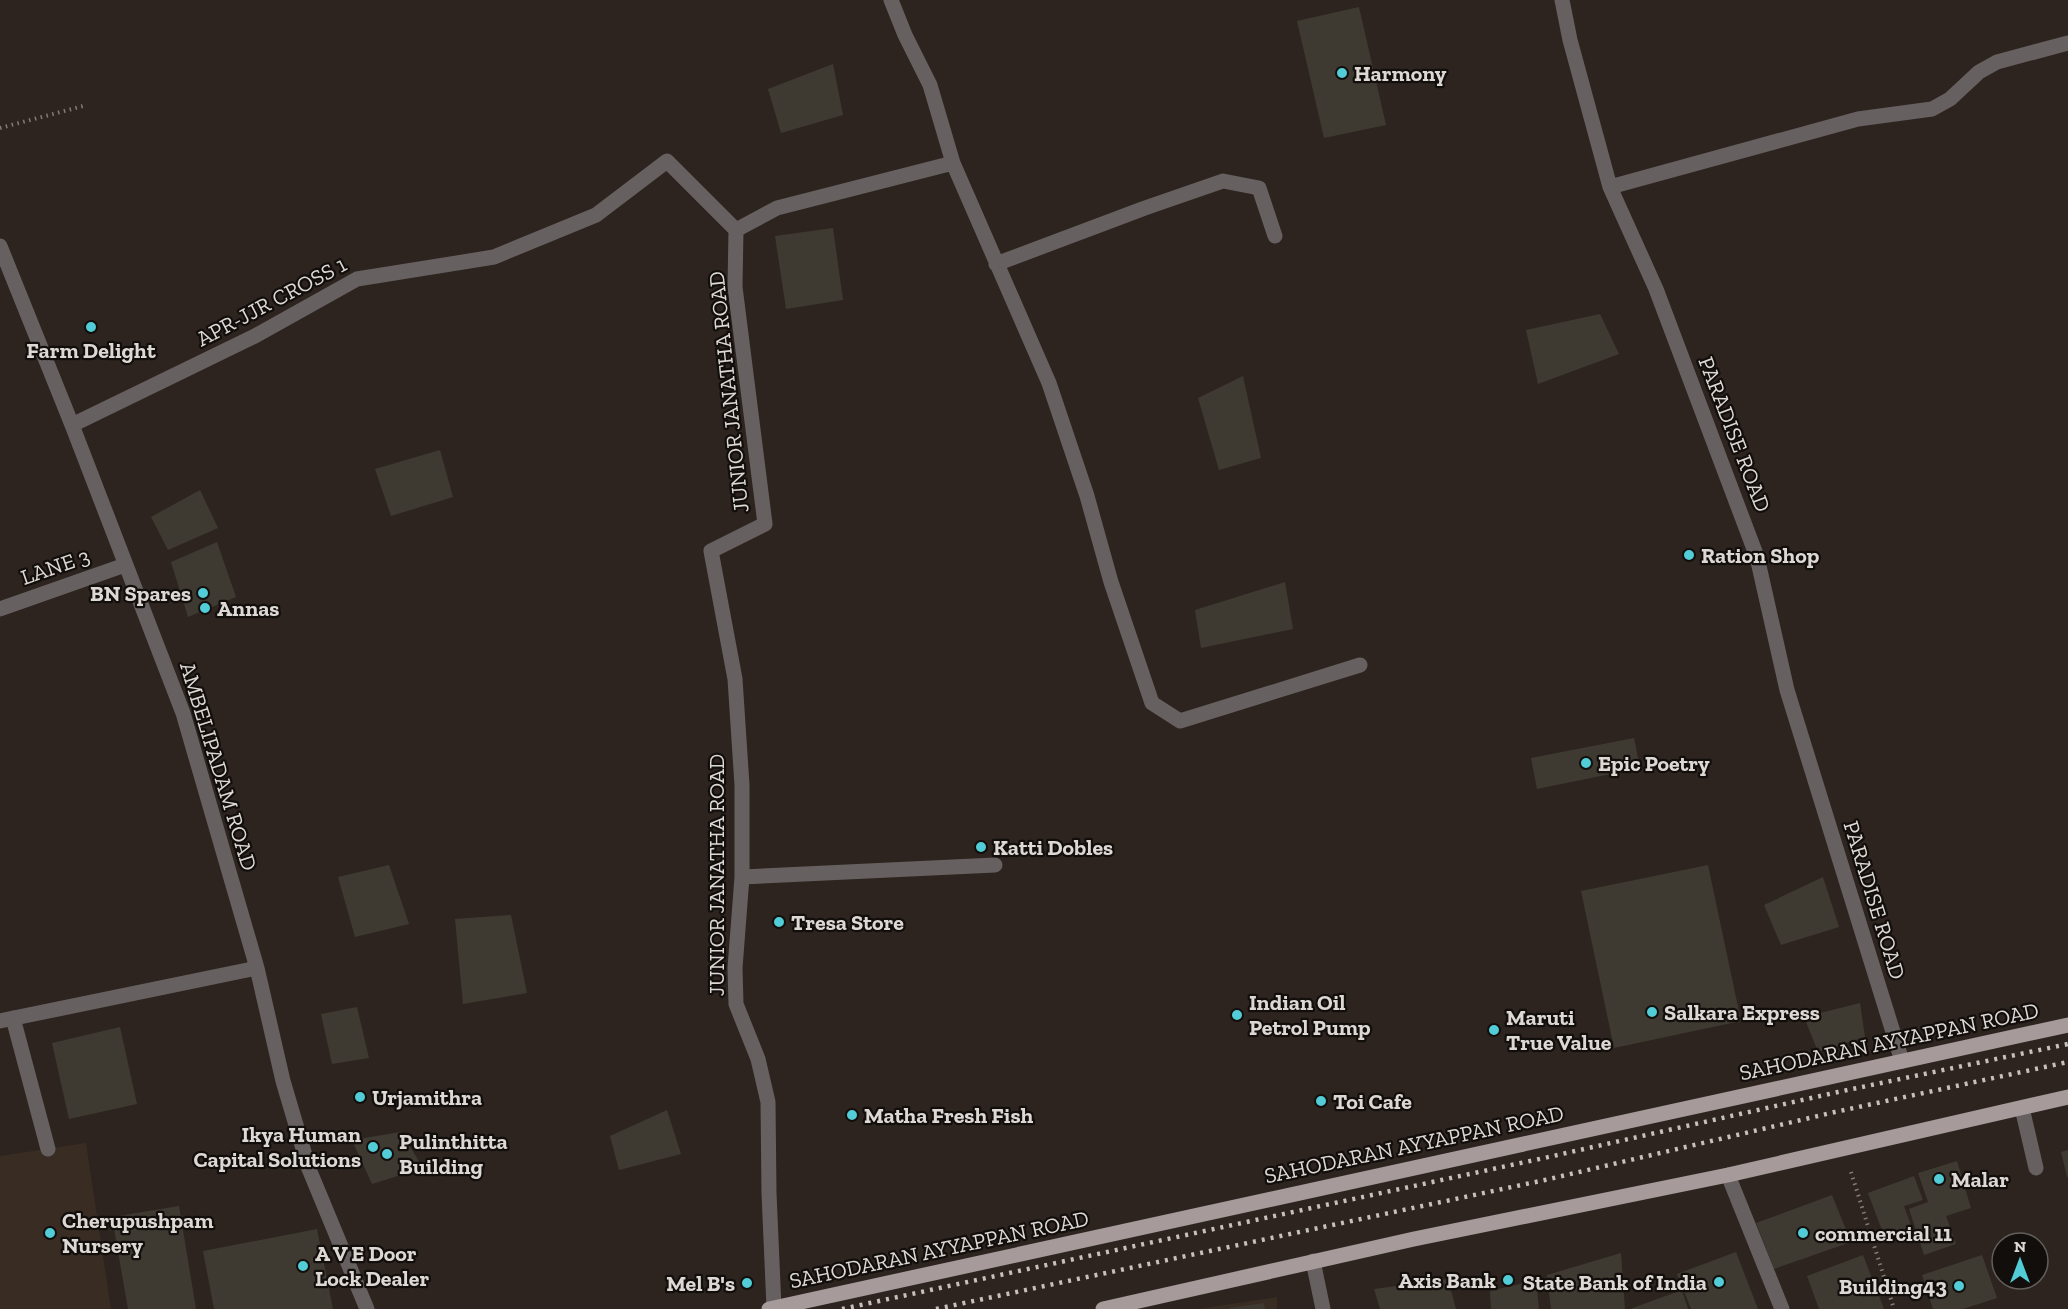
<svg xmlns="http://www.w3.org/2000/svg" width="2068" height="1309" viewBox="0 0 2068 1309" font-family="'Zilla Slab',serif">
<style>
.built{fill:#392c23}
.building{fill:#3e3a31}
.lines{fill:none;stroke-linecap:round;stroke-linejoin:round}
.path{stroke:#827b76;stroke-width:4;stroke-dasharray:1.5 4.5;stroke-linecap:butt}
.lane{stroke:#666160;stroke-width:15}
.street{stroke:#666160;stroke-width:15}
.primary{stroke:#a69b9a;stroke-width:15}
.rail{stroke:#c6c1bd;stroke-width:4.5;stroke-dasharray:3 6;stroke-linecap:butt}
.poi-dot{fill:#52ccd6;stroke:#120e0c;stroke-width:2}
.labels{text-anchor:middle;stroke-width:4.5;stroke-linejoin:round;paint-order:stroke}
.poi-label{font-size:22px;font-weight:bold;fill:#ddd8d4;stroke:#120e0c;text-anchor:start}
.street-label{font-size:22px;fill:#ddd8d4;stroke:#120e0c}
</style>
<rect width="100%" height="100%" fill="#2d241f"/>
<path class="built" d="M 86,1143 L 111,1309 L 0,1309 L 0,1156 Z
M 1277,1297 L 1277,1309 L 1198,1309 Z"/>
<path class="building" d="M 1359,7 L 1386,125 L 1324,138 L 1297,21 Z
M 833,64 L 843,115 L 781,133 L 768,89 Z
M 833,228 L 843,300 L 786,309 L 775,236 Z
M 1600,314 L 1619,354 L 1538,384 L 1526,330 Z
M 1243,376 L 1261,458 L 1219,470 L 1198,398 Z
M 440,450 L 453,497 L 391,516 L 375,469 Z
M 200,490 L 218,528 L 168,550 L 151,517 Z
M 217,542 L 236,597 L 188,617 L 171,562 Z
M 1285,582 L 1293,629 L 1201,648 L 1195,610 Z
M 1634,738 L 1640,768 L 1537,789 L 1531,758 Z
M 389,865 L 409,924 L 355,937 L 338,877 Z
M 1708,865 L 1741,1021 L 1614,1048 L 1581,891 Z
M 1823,877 L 1839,927 L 1781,945 L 1764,905 Z
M 511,915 L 527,993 L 463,1004 L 455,919 Z
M 1860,1003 L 1865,1037 L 1818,1052 L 1804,1017 Z
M 357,1007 L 369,1058 L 332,1064 L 321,1014 Z
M 120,1027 L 137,1104 L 69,1119 L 52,1043 Z
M 667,1110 L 681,1154 L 619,1170 L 610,1136 Z
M 401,1132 L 423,1168 L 372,1184 L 352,1140 Z
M 2068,1150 L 2068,1177 L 2067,1177 L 2061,1152 Z
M 1957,1161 L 1971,1208 L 1946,1216 L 1956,1244 L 1924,1255 L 1909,1209 L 1928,1202 L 1918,1173 Z
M 1914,1176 L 1923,1200 L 1904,1206 L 1913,1231 L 1886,1241 L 1868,1193 Z
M 1832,1195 L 1851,1242 L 1774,1269 L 1756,1223 Z
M 179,1206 L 196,1309 L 128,1309 L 112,1217 Z
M 317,1229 L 333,1309 L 214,1309 L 203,1251 Z
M 1736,1252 L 1758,1309 L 1691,1309 L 1677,1274 Z
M 1621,1253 L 1625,1309 L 1551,1309 L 1547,1275 Z
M 1863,1255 L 1884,1309 L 1819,1309 L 1807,1276 Z
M 1982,1255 L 1997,1298 L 1963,1309 L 1933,1309 L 1922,1275 Z
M 1448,1279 L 1456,1309 L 1380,1309 L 1374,1289 Z
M 1536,1280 L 1539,1309 L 1491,1309 L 1490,1291 Z
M 1682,1290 L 1688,1309 L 1630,1309 Z
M 1264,1303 L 1265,1309 L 1229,1309 L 1229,1308 Z"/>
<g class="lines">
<path class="path" d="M 0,128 L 87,105
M 1851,1172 L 1894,1309"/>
<path class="lane" d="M 2022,1108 L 2036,1168"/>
<path class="street" d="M 1562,0 L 1570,40 L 1610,187 L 1656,289 L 1757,557 L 1787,690 L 1902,1061
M 953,163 L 1049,383 L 1087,496 L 1111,582 L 1152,703 L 1180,721 L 1360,665
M 1610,187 L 1858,119 L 1932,109 L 1950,99 L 1979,72 L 1997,62 L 2068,43
M 0,246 L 72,425 L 183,713 L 257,968 L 283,1081 L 309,1169 L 367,1309
M 996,264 L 1145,208 L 1223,181 L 1259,188 L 1275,236
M 72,425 L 255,336 L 357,279 L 494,257 L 596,215 L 667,161 L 736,230
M 0,609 L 125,565
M 742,877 L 995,865
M 13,1018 L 48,1149
M 0,1021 L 257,968
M 1728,1175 L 1782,1309
M 1313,1261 L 1323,1309
M 774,1308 L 769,1193 L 768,1102 L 758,1059 L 736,1004 L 735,968 L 742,877 L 742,785 L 735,679 L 711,551 L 765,524 L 735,287 L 736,230 L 777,208 L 953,163 L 930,85 L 905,35 L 891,0"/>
<path class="primary" d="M 769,1309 L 2068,1025
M 1103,1309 L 1414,1239 L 1728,1175 L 2068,1097"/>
<path class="rail" d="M 842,1309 L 1544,1158 L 1838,1092 L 2068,1044
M 936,1309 L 1545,1180 L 1835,1112 L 2068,1062"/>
</g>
<g class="poi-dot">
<circle cx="1342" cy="73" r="6"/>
<circle cx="91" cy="327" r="6"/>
<circle cx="1689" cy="555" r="6"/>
<circle cx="203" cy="593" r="6"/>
<circle cx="205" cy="608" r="6"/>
<circle cx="1586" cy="763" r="6"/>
<circle cx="981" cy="847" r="6"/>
<circle cx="779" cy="922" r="6"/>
<circle cx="1652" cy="1012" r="6"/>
<circle cx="1237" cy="1015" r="6"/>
<circle cx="1494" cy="1030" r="6"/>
<circle cx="360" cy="1097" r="6"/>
<circle cx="1321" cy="1101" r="6"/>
<circle cx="852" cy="1115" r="6"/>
<circle cx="373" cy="1147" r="6"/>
<circle cx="387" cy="1154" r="6"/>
<circle cx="1939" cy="1179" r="6"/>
<circle cx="50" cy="1233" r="6"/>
<circle cx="1803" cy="1233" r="6"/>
<circle cx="303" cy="1266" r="6"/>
<circle cx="1508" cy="1280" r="6"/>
<circle cx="1719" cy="1282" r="6"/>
<circle cx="747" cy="1283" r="6"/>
<circle cx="1959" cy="1286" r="6"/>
</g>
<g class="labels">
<g class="poi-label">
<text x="1354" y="81">Harmony</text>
<text x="91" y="358" text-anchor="middle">Farm Delight</text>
<text x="1701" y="563">Ration Shop</text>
<text x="191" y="601" text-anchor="end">BN Spares</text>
<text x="217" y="616">Annas</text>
<text x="1598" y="771">Epic Poetry</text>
<text x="993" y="855">Katti Dobles</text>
<text x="791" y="930">Tresa Store</text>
<text x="1249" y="1010">Indian Oil<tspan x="1249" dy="25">Petrol Pump</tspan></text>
<text x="1664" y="1020">Salkara Express</text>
<text x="1506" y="1025">Maruti<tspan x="1506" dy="25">True Value</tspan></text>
<text x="372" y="1105">Urjamithra</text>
<text x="1333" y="1109">Toi Cafe</text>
<text x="864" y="1123">Matha Fresh Fish</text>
<text x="361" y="1142" text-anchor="end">Ikya Human<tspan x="361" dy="25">Capital Solutions</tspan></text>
<text x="399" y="1149">Pulinthitta<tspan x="399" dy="25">Building</tspan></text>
<text x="1951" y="1187">Malar</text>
<text x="62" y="1228">Cherupushpam<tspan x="62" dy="25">Nursery</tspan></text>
<text x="1815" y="1241">commercial 11</text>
<text x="315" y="1261">A V E Door<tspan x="315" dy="25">Lock Dealer</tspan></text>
<text x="1496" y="1288" text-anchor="end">Axis Bank</text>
<text x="1707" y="1290" text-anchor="end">State Bank of India</text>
<text x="735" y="1291" text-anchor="end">Mel B's</text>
<text x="1947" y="1294" text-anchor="end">Building43</text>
</g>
<g class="street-label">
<text transform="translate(271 301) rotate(-28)" y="8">APR-JJR CROSS 1</text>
<text transform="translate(728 392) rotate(-96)" y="8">JUNIOR JANATHA ROAD</text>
<text transform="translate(1735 434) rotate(69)" y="8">PARADISE ROAD</text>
<text transform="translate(55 566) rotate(-19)" y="8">LANE 3</text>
<text transform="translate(219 766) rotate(73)" y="8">AMBELIPADAM ROAD</text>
<text transform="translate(716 875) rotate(-90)" y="8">JUNIOR JANATHA ROAD</text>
<text transform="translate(1875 900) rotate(73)" y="8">PARADISE ROAD</text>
<text transform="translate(1889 1041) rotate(-12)" y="8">SAHODARAN AYYAPPAN ROAD</text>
<text transform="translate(1414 1144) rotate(-12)" y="8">SAHODARAN AYYAPPAN ROAD</text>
<text transform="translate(939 1249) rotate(-12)" y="8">SAHODARAN AYYAPPAN ROAD</text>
</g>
</g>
<g transform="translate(2020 1261)"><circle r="28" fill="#120e0c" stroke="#635f5c" stroke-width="1.5"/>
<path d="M0-4.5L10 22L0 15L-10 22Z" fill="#52ccd6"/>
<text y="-9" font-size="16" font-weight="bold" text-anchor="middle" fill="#ddd8d4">N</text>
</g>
</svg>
